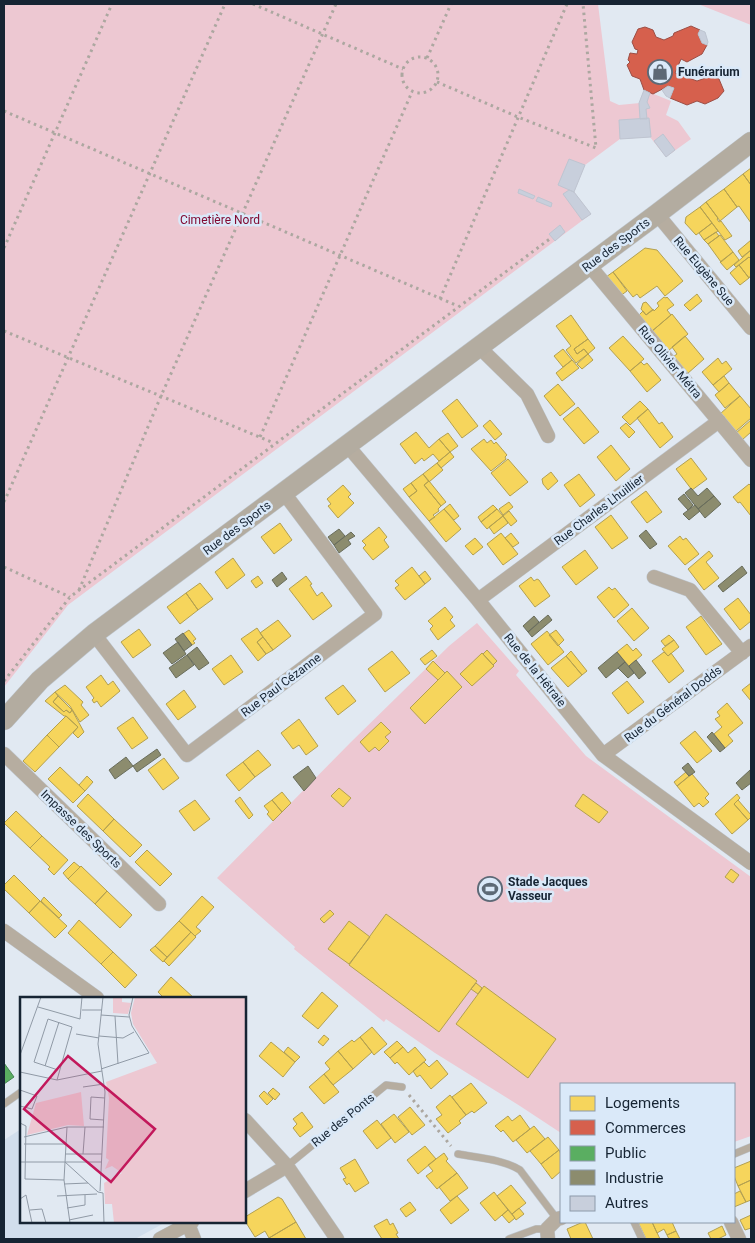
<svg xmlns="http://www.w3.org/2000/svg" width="755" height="1243" viewBox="0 0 755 1243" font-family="Roboto,sans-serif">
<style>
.built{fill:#d1deec}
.green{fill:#edc8d2}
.homes{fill:#f6d55c;stroke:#b3a050}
.shops{fill:#d6604d;stroke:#9c4e45}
.public{fill:#5aae61;stroke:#468553}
.industry{fill:#8c8c6e;stroke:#696d5c}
.building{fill:#c8cfdc;stroke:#bec5d1}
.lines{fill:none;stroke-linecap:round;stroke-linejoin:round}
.lane-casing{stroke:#bec6ce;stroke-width:8}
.street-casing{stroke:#bec6ce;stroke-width:15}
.secondary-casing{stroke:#bec6ce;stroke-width:21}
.path{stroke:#aca7a0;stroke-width:3;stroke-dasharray:2.5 4;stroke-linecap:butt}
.lane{stroke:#b6ada0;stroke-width:7}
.street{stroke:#b6ada0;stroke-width:14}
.secondary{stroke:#b3aca0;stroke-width:20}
.labels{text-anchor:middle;stroke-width:5;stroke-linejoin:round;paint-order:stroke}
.poi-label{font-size:12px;font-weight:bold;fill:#162433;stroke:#dae9f9;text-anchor:start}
.park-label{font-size:12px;fill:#810a32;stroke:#dae9f9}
.street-label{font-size:12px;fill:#162433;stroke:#dae9f9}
.inset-road{fill:none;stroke:#909aa6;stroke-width:1}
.view{fill:#c2185b;fill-opacity:0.15;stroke:#c2185b;stroke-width:2.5}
.inset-edge{fill:none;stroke:#162433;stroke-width:2.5}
</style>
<rect width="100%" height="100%" fill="#e1e9f2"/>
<path class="built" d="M 21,1129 L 21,1222 L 166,1222 L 135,1239 L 4,1239 L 4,1140 Z"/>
<path class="green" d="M 4,4 L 598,4 L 610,101 L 619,105 L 640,103 L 644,90 L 671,101 L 666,115 L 678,121 L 691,139 L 666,157 L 650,137 L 620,139 L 585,165 L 574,192 L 591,214 L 68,605 L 4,687 Z
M 698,4 L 751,4 L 751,25 Z
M 477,623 L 519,671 L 516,675 L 586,756 L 751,877 L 751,1136 L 734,1142 L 734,1084 L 561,1084 L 561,1133 L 520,1106 L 435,1053 L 386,1019 L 384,1022 L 294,949 L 295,947 L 217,878 L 351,742 L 449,646 Z"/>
<path class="homes" d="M 751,168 L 751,185 L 743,174 Z
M 743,174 L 751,185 L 751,223 L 739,206 L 737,207 L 724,189 Z
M 724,189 L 737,207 L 720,221 L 706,202 Z
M 706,202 L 718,218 L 717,219 L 719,222 L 721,221 L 732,236 L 725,240 L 700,207 Z
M 700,207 L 712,223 L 696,235 L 685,223 L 686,217 Z
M 712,223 L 718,231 L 704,240 L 699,233 Z
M 716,232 L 719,236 L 708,244 L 704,240 Z
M 720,235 L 733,252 L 721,262 L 708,244 Z
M 751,240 L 751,250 L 742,257 L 738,251 Z
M 645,248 L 657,250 L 683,281 L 665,296 L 657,286 L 640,298 L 637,294 L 633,297 L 613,272 Z
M 751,250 L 751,259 L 749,257 L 736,267 L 734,265 Z
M 733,252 L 739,260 L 727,270 L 720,262 Z
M 749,257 L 751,259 L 751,275 L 749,278 L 739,265 Z
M 739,265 L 749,278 L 740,285 L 730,273 Z
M 613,272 L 627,291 L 620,296 L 606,277 Z
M 697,294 L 702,301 L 690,311 L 684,305 Z
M 664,297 L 666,298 L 667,297 L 674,305 L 667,310 L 671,315 L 651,332 L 638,316 L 643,311 L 646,315 L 653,309 L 654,311 L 659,306 L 657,303 Z
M 646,302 L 653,310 L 646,315 L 641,309 L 643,303 Z
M 672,314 L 688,334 L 668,351 L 651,332 Z
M 571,315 L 588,339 L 574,349 L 577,354 L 584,349 L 588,354 L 576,363 L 566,350 L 571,346 L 556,326 Z
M 623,336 L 644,359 L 630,371 L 609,348 Z
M 685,336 L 704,359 L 687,374 L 673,357 L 677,354 L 672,347 Z
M 588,339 L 595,348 L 588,354 L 584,349 L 577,354 L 574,349 Z
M 563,349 L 572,360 L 563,367 L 554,356 Z
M 588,354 L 593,360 L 582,369 L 577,364 Z
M 718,358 L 722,364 L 726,361 L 732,369 L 713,385 L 702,372 Z
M 572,360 L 579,368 L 562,381 L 556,373 Z
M 641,362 L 644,365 L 647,363 L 661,380 L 647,392 L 630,371 Z
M 724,376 L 729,383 L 719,392 L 713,385 Z
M 729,383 L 740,396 L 725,408 L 715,395 Z
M 558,384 L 575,404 L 560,416 L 544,396 Z
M 740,396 L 751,409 L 751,418 L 735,432 L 720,414 Z
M 457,399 L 478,426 L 462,438 L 442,411 Z
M 640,401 L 648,409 L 630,425 L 622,417 Z
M 578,407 L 599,432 L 584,444 L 563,419 Z
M 648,409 L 659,424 L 662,422 L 673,437 L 660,448 L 637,418 Z
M 490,420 L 502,434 L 495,440 L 483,426 Z
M 751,420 L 751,432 L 742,440 L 736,433 Z
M 626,423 L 635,432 L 629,438 L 620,428 Z
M 416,432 L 429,448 L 439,439 L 450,452 L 439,461 L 433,454 L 424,461 L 422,458 L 415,464 L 400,444 Z
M 448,433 L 458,446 L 450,452 L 439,439 Z
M 484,439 L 487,443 L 491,440 L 494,444 L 496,442 L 507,455 L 505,457 L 506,459 L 491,471 L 471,449 Z
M 611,445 L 630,469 L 616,481 L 597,457 Z
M 450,452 L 454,457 L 441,468 L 437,463 Z
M 691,458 L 707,479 L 692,490 L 676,469 Z
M 508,459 L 528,482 L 510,496 L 491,473 Z
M 437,463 L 443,470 L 429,482 L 423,474 Z
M 551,472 L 558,481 L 548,490 L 543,484 L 542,479 Z
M 423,474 L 429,481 L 424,485 L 441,506 L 438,509 L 439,511 L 433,515 L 435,517 L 429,521 L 409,497 L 417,491 L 411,483 Z
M 579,474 L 595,495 L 580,507 L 564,485 Z
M 429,481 L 446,502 L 441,506 L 424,485 Z
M 411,483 L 417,491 L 409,497 L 403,489 Z
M 749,484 L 751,486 L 751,516 L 740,502 L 738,503 L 733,497 Z
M 343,485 L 351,494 L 348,497 L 354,503 L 338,518 L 328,506 L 331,504 L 327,499 Z
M 646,491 L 662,512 L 647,523 L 631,502 Z
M 509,502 L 513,507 L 503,515 L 499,509 Z
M 450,504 L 459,516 L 454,520 L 444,509 Z
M 493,505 L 497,509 L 481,522 L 478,517 Z
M 444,509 L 461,529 L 446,542 L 429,521 Z
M 497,509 L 503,516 L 487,529 L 481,522 Z
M 509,511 L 517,521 L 511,526 L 503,516 Z
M 611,515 L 628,538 L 612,549 L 595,527 Z
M 503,516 L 508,523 L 494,534 L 489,527 Z
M 280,523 L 292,540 L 274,554 L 261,537 Z
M 379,527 L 387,537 L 384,540 L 389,547 L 373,560 L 363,548 L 366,545 L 362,541 Z
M 501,533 L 518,554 L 503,565 L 487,544 Z
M 511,533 L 519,543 L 513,547 L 505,538 Z
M 680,536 L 683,540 L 686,538 L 699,554 L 685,565 L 668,546 Z
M 475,538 L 483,547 L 473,555 L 465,546 Z
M 585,550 L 598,568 L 576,585 L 562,567 Z
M 709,551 L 713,556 L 706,562 L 719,578 L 704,590 L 688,569 Z
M 233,558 L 245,575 L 227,589 L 215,572 Z
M 412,567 L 425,584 L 405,600 L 395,588 L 399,585 L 395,581 Z
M 425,571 L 431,579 L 425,584 L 419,576 Z
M 258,576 L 263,583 L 256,588 L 251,581 Z
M 306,576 L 312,584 L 310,585 L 317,596 L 322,592 L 332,606 L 313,620 L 289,589 Z
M 531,577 L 534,581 L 537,579 L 539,580 L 550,596 L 535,607 L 519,586 Z
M 200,583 L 213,599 L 198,610 L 186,593 Z
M 609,587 L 612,590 L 615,588 L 629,605 L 614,618 L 597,597 Z
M 186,593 L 198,610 L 180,624 L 167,607 Z
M 738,598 L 751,615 L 751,621 L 740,630 L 724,609 Z
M 445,607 L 453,617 L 450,620 L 455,626 L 438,640 L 430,629 L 433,626 L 428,621 Z
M 632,608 L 649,628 L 634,641 L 617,621 Z
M 701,616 L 722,644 L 706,655 L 686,627 Z
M 278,620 L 291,636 L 273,650 L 260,633 Z
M 257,628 L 263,637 L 257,642 L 266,654 L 258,661 L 241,639 Z
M 139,629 L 151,645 L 133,658 L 121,642 Z
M 189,630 L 196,639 L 193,641 L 195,643 L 192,645 L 183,634 Z
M 556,630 L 564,640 L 558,646 L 549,635 Z
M 547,631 L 564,652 L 548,665 L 531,644 Z
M 669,635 L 674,640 L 665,646 L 661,641 Z
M 263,637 L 273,650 L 266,654 L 257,642 Z
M 674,640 L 679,647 L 668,656 L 662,649 Z
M 627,644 L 633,651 L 636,648 L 642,655 L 629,666 L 617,652 Z
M 432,650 L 437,656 L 425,665 L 420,659 Z
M 487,650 L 497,661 L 493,665 L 483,654 Z
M 392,651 L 410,673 L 385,692 L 368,669 Z
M 571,651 L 587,671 L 582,675 L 566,656 Z
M 664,652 L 668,656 L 671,653 L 684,671 L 669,683 L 652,661 Z
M 482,653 L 494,666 L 472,686 L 460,674 Z
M 231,655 L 243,672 L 224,685 L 212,669 Z
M 566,656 L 582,675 L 568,687 L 551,668 Z
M 433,661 L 445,673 L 438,680 L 426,669 Z
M 447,671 L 462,687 L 425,724 L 410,708 Z
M 101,675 L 108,685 L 113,681 L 120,691 L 101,707 L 97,701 L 94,703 L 92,700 L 94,698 L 86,687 Z
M 627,681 L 644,702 L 628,714 L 612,693 Z
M 751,683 L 751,701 L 742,690 Z
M 65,685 L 83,702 L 81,705 L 89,715 L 80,722 L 70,706 L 55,692 Z
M 343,685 L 356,701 L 338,715 L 325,698 Z
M 184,690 L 196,707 L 178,720 L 166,704 Z
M 55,692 L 58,696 L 53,702 L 64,712 L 66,710 L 70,713 L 72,710 L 84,732 L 78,738 L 73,733 L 78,727 L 66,716 L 64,716 L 45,701 Z
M 58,696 L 72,710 L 70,713 L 66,710 L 64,712 L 53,702 Z
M 727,703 L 743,723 L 728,735 L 733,741 L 725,748 L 714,734 L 722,727 L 715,719 L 720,716 L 717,712 Z
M 66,716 L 78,727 L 59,747 L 47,735 Z
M 133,717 L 148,738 L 132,749 L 117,728 Z
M 299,719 L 318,746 L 306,755 L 299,745 L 293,749 L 281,733 Z
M 381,722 L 391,732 L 385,737 L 389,741 L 379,751 L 375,747 L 369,752 L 360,742 Z
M 695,731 L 712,751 L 697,763 L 680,743 Z
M 47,735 L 59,747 L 35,772 L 23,761 Z
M 258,750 L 271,765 L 255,777 L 243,762 Z
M 164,758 L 179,778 L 163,790 L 148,770 Z
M 243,762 L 255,777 L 239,791 L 226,775 Z
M 60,767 L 85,791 L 73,803 L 48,779 Z
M 686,772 L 689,776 L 677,786 L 674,782 Z
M 692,774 L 709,794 L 705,798 L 709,802 L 703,807 L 699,803 L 694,807 L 677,786 Z
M 87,776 L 93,782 L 85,791 L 79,785 Z
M 339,788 L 351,798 L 343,807 L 331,796 Z
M 282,792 L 291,803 L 282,812 L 272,800 Z
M 88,794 L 114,819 L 103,831 L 77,806 Z
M 583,794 L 608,812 L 599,823 L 575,806 Z
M 737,794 L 740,798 L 734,804 L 748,820 L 732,834 L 715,814 Z
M 240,797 L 253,815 L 249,819 L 235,801 Z
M 195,800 L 210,819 L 194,831 L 179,811 Z
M 272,800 L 282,812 L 273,821 L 267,814 L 269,812 L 264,806 Z
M 738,800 L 751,815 L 751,817 L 748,820 L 734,804 Z
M 16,811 L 42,836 L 30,848 L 4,823 Z
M 114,819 L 142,845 L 130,857 L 103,831 Z
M 42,836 L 68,860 L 54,875 L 48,869 L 50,867 L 30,848 Z
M 147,850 L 172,874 L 160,886 L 135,862 Z
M 74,862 L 80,867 L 68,879 L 63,873 Z
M 81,866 L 107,891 L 95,904 L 68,879 Z
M 731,869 L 739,875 L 733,883 L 725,877 Z
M 14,875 L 40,901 L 29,913 L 4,889 L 4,885 Z
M 107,891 L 132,915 L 120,928 L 95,904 Z
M 202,896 L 214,907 L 196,927 L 201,931 L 195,936 L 179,921 Z
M 44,897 L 62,915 L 59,918 L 41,901 Z
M 40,901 L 67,926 L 55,938 L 29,913 Z
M 330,910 L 334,914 L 324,923 L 320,919 Z
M 386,914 L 477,981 L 439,1032 L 349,965 Z
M 79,920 L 113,952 L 101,964 L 68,933 Z
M 179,921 L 191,932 L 167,957 L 155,946 Z
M 349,921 L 370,937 L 349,964 L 328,949 Z
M 191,932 L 196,937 L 169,966 L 164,961 Z
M 155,946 L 167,957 L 163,962 L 150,950 Z
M 113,952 L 137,975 L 125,988 L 101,964 Z
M 171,977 L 194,998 L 164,998 L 158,992 Z
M 476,983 L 482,988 L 478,994 L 471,989 Z
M 484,986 L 556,1039 L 528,1078 L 456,1024 Z
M 322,992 L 338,1006 L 318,1029 L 302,1016 Z
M 372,1027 L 387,1044 L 374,1055 L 360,1037 Z
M 324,1035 L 329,1039 L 323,1046 L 318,1042 Z
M 360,1037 L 372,1052 L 353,1069 L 338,1051 L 352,1040 L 354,1042 Z
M 397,1041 L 403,1047 L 390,1058 L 384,1052 Z
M 271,1042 L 295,1062 L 283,1077 L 259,1056 Z
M 288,1047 L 300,1057 L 295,1062 L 284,1052 Z
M 403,1047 L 408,1053 L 415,1047 L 426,1060 L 409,1075 L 397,1062 L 395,1064 L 390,1058 Z
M 338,1051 L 353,1069 L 333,1085 L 324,1074 L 330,1069 L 325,1063 Z
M 437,1060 L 448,1074 L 431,1089 L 420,1075 L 417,1077 L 413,1071 L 424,1062 L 429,1067 Z
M 324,1074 L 339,1092 L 324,1104 L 309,1087 Z
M 471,1083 L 487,1103 L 474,1113 L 472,1111 L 466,1115 L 452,1097 Z
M 273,1088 L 280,1094 L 275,1100 L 268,1093 Z
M 264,1091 L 273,1099 L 267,1105 L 259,1096 Z
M 450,1095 L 466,1115 L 459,1121 L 461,1123 L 448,1133 L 436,1119 L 442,1115 L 436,1107 Z
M 410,1107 L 425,1125 L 412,1135 L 398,1117 Z
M 302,1112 L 313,1127 L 300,1137 L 293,1128 L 297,1124 L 293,1119 Z
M 394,1114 L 409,1132 L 395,1143 L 381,1124 Z
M 520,1115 L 530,1129 L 513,1142 L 503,1130 L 501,1132 L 495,1126 L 508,1116 L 512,1121 Z
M 377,1120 L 391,1138 L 377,1149 L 363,1131 Z
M 534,1126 L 545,1139 L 527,1153 L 516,1140 Z
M 548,1137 L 559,1150 L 541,1164 L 530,1151 Z
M 425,1146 L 436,1159 L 418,1174 L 407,1160 Z
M 559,1150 L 561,1154 L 561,1171 L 552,1179 L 541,1164 Z
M 444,1153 L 448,1159 L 446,1161 L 457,1173 L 437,1189 L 426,1176 L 433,1171 L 428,1165 Z
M 355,1159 L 369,1183 L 355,1192 L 349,1183 L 347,1185 L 343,1179 L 346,1178 L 340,1168 Z
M 751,1161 L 751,1180 L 738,1186 L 734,1176 L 734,1168 Z
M 457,1173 L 468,1188 L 450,1201 L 439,1187 Z
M 751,1180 L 751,1200 L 746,1202 L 738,1186 Z
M 511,1185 L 526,1203 L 512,1214 L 497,1196 Z
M 740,1191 L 746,1202 L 734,1207 L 734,1194 Z
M 494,1192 L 508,1210 L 495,1221 L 480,1203 Z
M 457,1196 L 469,1210 L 451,1224 L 440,1210 Z
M 278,1197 L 282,1199 L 296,1222 L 269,1238 L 265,1231 L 255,1237 L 245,1221 L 245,1217 Z
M 410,1202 L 416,1210 L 406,1217 L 400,1209 Z
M 519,1208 L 524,1214 L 516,1220 L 512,1214 Z
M 508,1210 L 515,1218 L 509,1223 L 502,1215 Z
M 751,1215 L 751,1228 L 745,1230 L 740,1220 Z
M 387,1219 L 390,1225 L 393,1223 L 398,1233 L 396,1234 L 399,1239 L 382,1239 L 374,1226 Z
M 296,1222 L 306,1239 L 270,1239 L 269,1238 Z
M 583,1222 L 585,1222 L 593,1239 L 571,1239 L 567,1229 Z
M 638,1222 L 652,1222 L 660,1239 L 646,1239 Z
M 652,1222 L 672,1222 L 676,1231 L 667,1235 L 664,1229 L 657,1233 Z
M 722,1226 L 726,1235 L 718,1239 L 711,1239 L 708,1233 Z
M 676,1231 L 680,1239 L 669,1239 L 667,1235 Z"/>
<path class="shops" d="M 691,26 L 700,30 L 698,34 L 702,43 L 707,45 L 702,54 L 687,62 L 681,59 L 675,73 L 697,81 L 711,76 L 719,79 L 724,91 L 718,98 L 705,104 L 697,101 L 687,105 L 670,98 L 674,88 L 668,86 L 653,94 L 644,90 L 640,79 L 632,76 L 627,65 L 630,62 L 628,60 L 630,53 L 637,54 L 638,50 L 635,49 L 632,42 L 638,29 L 645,27 L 653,30 L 656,37 L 664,40 L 673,36 L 674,33 Z"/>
<path class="public" d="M 4,1063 L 14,1077 L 4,1084 Z"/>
<path class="industry" d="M 691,488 L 698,496 L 707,488 L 714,496 L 698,509 L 685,493 Z
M 684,494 L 693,505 L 688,510 L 678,499 Z
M 714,496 L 721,504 L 705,518 L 698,509 Z
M 695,505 L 700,511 L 689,520 L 683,514 Z
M 339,529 L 345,536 L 334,545 L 328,537 Z
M 646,530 L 657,544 L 650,549 L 639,536 Z
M 351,532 L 355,536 L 348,540 L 351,544 L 339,553 L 334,545 Z
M 742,566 L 747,573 L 723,592 L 718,586 Z
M 282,572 L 287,579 L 277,587 L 272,580 Z
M 548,615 L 552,620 L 532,637 L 528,632 Z
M 534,616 L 539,622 L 528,632 L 523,626 Z
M 183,633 L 192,645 L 184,651 L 175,639 Z
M 178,642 L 186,654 L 172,664 L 163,653 Z
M 197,647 L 209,663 L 199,670 L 187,655 Z
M 617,652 L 625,662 L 606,678 L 598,668 Z
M 187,655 L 194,665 L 176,678 L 169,668 Z
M 636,660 L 646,673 L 639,679 L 629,666 Z
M 625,662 L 634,673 L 628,678 L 618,668 Z
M 712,732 L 725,748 L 720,752 L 707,737 Z
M 157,749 L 161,755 L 137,772 L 133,766 Z
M 126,757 L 133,766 L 115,779 L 109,770 Z
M 688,763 L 695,772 L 689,776 L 682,768 Z
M 308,766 L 316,778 L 304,791 L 293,777 Z
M 750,770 L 751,783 L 742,790 L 736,783 Z"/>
<path class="building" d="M 700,30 L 705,32 L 708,42 L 707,45 L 702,43 L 698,34 Z
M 668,86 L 674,88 L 670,98 L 666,96 L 662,90 Z
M 644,90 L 650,93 L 647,102 L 650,108 L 646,109 L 647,119 L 640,119 L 639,103 Z
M 649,118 L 651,137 L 620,139 L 619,120 Z
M 663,134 L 675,150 L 666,157 L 654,141 Z
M 569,159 L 585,165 L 574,192 L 558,185 Z
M 519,189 L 535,196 L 533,199 L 518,193 Z
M 569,190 L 574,192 L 591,214 L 582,220 L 563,194 Z
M 538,197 L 552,203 L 551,207 L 536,201 Z
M 560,225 L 565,232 L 555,241 L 549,234 Z"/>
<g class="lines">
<defs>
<path id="lane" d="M 4,1104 L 21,1092
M 458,1154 C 479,1158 502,1159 520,1170 L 557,1219
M 734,1154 L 751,1147
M 287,1166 L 386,1085 L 402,1087
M 634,1222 L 642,1239
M 509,1239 L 536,1229 L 547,1229"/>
<path id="street" d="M 657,214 L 751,328
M 589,265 L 751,460
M 479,347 L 527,394 L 548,436
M 347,445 L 478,600 L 603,755 L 751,863
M 654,577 L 690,590 L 742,653
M 478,600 L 719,421
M 94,634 L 187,755 L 375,614 L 284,493
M 4,754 L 159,904
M 603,755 L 751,646
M 4,931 L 97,998
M 245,1120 L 287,1166 L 337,1239
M 245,1191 L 287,1166
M 731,1222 L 739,1239
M 188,1224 L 194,1239
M 160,1239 L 192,1222
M 548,1239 L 547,1229 L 557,1219 L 561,1218"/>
<path id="secondary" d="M 4,720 L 40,680 L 94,634 L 657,214 L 751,142"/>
</defs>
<use href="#lane" class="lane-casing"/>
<use href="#street" class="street-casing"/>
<use href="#secondary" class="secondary-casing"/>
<path class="path" d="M 253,4 L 403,69
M402 75a18 18 0 1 1 36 0a18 18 0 1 1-36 0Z
M 427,58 L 451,4
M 437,82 L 518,117 L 596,148 L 583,4
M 4,111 L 458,306
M 4,248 L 112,4
M 440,299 L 567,4
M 4,331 L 274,443
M 260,437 L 412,92
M 4,502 L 225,4
M 4,567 L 70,597
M 79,590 L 161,396 L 336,4
M 4,681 L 70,597 L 551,238
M 409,1095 L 451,1146"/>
<use href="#lane" class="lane"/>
<use href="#street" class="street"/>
<use href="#secondary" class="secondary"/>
</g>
<defs>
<symbol id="shop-ring" viewBox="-11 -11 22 22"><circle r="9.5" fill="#dae9f9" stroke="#5d6976" stroke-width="1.5"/><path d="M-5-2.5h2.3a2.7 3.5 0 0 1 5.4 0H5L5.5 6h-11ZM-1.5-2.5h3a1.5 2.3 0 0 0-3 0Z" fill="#5d6976"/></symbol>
<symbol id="stadium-ring" viewBox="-11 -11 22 22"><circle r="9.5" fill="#dae9f9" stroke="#5d6976" stroke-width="1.5"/><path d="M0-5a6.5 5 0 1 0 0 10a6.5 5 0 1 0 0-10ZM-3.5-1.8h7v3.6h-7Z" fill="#5d6976"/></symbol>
</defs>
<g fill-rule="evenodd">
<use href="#shop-ring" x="646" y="58" width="28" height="28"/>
<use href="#stadium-ring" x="476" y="875" width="28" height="28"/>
</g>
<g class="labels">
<g class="poi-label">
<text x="678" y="76">Funérarium</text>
<text x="508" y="886">Stade Jacques<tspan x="508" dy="14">Vasseur</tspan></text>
</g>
<g class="park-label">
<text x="220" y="224">Cimetière Nord</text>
</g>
<g class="street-label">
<text transform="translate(616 245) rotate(-37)" y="4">Rue des Sports</text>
<text transform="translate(704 271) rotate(50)" y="4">Rue Eugène Sue</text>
<text transform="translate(670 362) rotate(50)" y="4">Rue Olivier Métra</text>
<text transform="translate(599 510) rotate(-37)" y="4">Rue Charles Lhuillier</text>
<text transform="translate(237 528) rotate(-37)" y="4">Rue des Sports</text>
<text transform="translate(535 670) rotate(51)" y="4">Rue de la Hêtraie</text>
<text transform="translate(281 685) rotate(-37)" y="4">Rue Paul Cézanne</text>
<text transform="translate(673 704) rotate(-37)" y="4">Rue du Général Dodds</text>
<text transform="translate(81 829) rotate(44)" y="4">Impasse des Sports</text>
<text transform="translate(343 1120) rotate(-39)" y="4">Rue des Ponts</text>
</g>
</g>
<g transform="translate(20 997)">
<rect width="226" height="226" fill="#e1e9f2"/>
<path d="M 93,0 L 102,0 L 102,5 L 111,6 L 108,17 L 93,16 ZM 115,0 L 226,0 L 226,226 L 94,226 L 92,207 L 85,207 L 84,186 L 102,176 L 92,169 L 85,172 L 89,163 L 86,161 L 89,101 L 86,85 L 137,66 L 113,27 L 111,16 ZM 61,95 L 64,129 L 48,128 L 7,138 L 16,106 Z" fill="#edc8d2"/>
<path class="inset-road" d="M 18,10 L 60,22 L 62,0M 62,13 L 82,13M 81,18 L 109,20M 95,19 L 98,67M 56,37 L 79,41M 79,39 L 103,41 L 114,35M 0,58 L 21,0M 25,69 L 39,25M 81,72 L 129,56 L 112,29 L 109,18 L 113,0M 0,75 L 37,83 L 82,74M 37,83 L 52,30 L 28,22 L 14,65 L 38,73M 63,90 L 84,87M 0,93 L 17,99 L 12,112 L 0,109M 84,123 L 70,122 L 71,100 L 85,101M 0,126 L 6,129 L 5,182M 47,130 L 44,183 L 50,226M 4,140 L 47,130 L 84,130M 4,147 L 45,147M 45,157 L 82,157M 63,157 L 65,130M 0,165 L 82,165M 45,165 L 78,195 L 83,196 L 84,226M 5,182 L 44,183M 44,187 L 68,186M 80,194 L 85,95 L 78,47 L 83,0M 37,199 L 77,197M 0,202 L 6,198 L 12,226M 47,211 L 65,208 L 65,198M 10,213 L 22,212 L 26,226M 49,223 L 73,218"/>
<path class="view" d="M 48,59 L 135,132 L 91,185 L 4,112 Z"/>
<rect width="226" height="226" class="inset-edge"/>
</g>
<rect width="755" height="1243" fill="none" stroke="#162433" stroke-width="10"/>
<rect x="560" y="1083" width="175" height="140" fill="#dae9f9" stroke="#8c9aaa"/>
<rect x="570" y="1096" width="25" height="15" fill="#f6d55c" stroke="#8c9aaa"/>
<text x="605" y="1108" font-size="15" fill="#162433">Logements</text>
<rect x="570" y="1120" width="25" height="15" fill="#d6604d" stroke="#8c9aaa"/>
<text x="605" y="1133" font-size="15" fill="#162433">Commerces</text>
<rect x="570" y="1146" width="25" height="15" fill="#5aae61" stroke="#8c9aaa"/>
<text x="605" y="1158" font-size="15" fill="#162433">Public</text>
<rect x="570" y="1170" width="25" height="15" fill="#8c8c6e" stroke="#8c9aaa"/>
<text x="605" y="1183" font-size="15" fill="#162433">Industrie</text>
<rect x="570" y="1196" width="25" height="15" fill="#c8cfdc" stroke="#8c9aaa"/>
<text x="605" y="1208" font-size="15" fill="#162433">Autres</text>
</svg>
